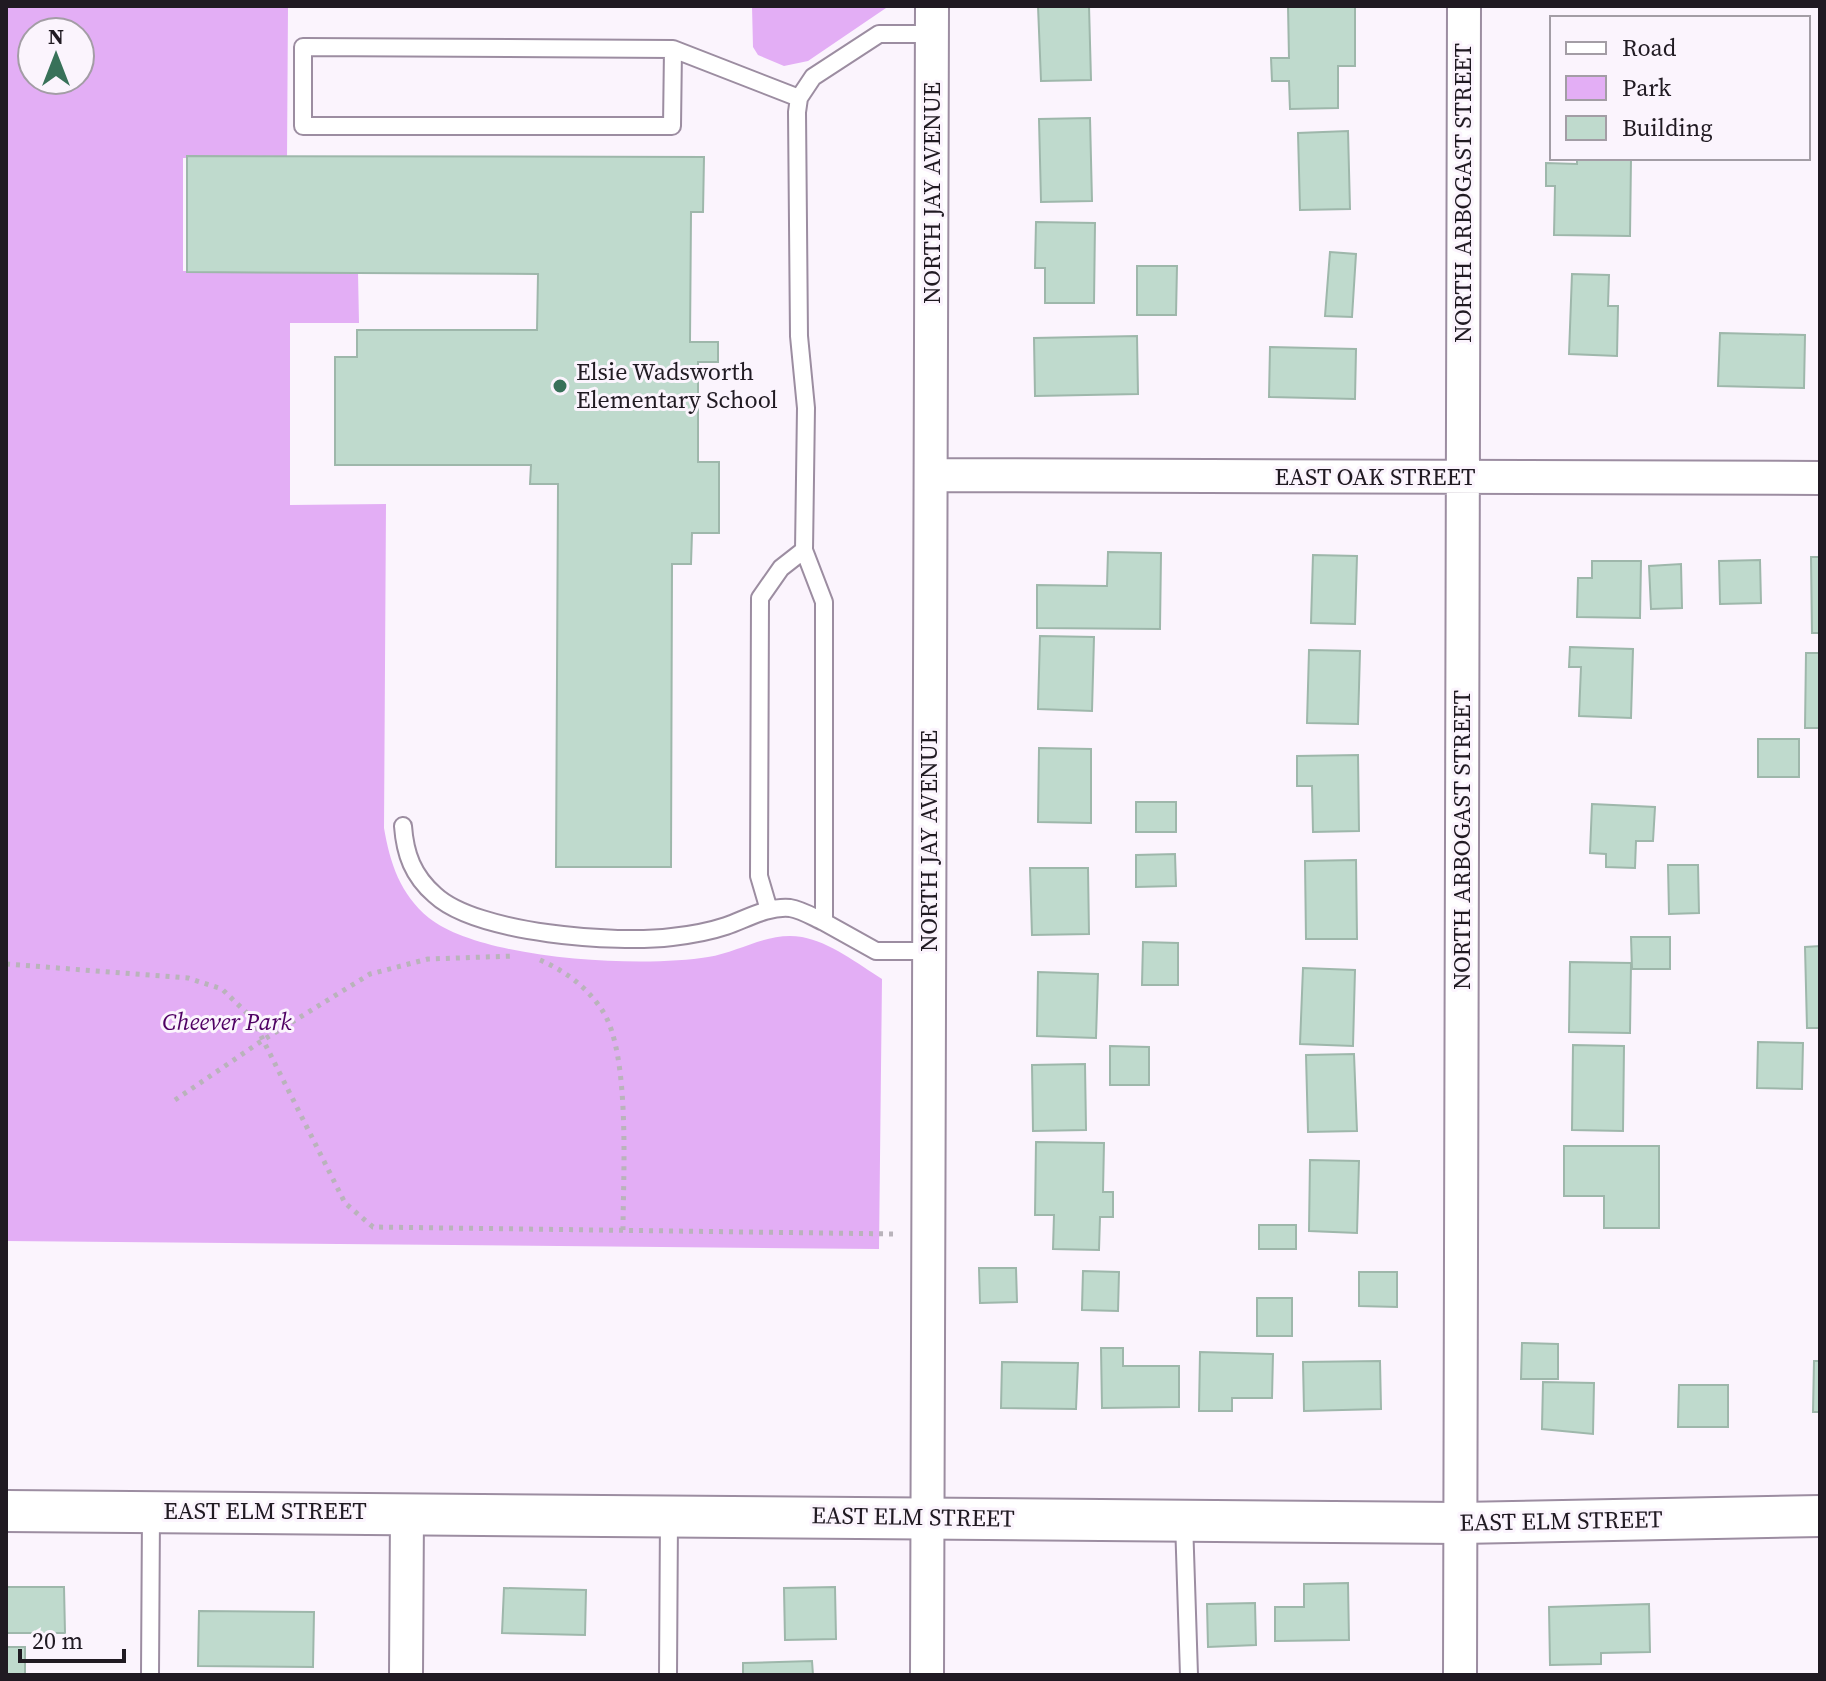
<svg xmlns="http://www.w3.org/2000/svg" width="1826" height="1681" viewBox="0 0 1826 1681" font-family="'Source Serif 4',serif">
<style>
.green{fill:#e3aef5;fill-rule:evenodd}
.building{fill:#bfdacd;stroke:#9eb7ab;stroke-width:2}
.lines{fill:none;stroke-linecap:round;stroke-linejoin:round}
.service-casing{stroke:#9c8da1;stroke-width:20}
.minor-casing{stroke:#9c8da1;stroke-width:36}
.tertiary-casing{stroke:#9c8da1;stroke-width:44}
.path{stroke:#b9b3bb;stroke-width:5;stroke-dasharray:4 6;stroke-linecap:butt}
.service{stroke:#fff;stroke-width:16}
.minor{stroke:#fff;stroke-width:32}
.tertiary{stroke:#fff;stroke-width:40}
.poi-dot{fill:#387159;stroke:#fbf4fd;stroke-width:3}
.labels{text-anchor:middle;stroke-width:6;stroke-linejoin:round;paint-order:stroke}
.street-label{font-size:24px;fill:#201a22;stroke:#fbf4fd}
.poi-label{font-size:24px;fill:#201a22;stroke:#fbf4fd;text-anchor:start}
.park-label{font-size:24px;font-style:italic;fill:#4f0063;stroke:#fbf4fd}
</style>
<rect width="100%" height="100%" fill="#fbf4fd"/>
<path class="green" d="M 6,6 L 288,6 L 287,159 L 183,158 L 183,271 L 358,272 L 359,323 L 290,323 L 290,505 L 386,504 L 384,828 C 390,863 400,894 429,918 C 482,960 642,968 708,957 C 740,952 769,931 802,937 C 830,942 858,964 882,979 L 879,1249 L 6,1241 ZM 32,32 L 80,32 L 80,80 L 32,80 Z
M 752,6 L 886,6 L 886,8 L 808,61 L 784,66 L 758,55 L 753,47 Z"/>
<path class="building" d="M 1038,6 L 1089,6 L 1091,80 L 1041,81 Z
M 1288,6 L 1355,6 L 1355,66 L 1338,66 L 1338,108 L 1290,109 L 1289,81 L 1272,81 L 1271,58 L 1289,58 Z
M 1090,118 L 1092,201 L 1041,202 L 1039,119 Z
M 1348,131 L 1350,209 L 1300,210 L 1298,133 Z
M 187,156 L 704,157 L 703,212 L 691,212 L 690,342 L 718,342 L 718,362 L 698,362 L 698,462 L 719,462 L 719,533 L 692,533 L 691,564 L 672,564 L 671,867 L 556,867 L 558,484 L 530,484 L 531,465 L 335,465 L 335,357 L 357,357 L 357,330 L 537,330 L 538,274 L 187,272 Z
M 1577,158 L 1631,158 L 1630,236 L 1554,235 L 1555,186 L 1546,186 L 1546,163 L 1577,164 Z
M 1036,222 L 1095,223 L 1094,303 L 1045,303 L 1045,268 L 1035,268 Z
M 1330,252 L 1356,254 L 1352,317 L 1325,316 Z
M 1137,266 L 1177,266 L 1176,315 L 1137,315 Z
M 1572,274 L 1609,275 L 1608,306 L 1618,306 L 1617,356 L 1569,354 Z
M 1720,333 L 1805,335 L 1804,388 L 1718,386 Z
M 1137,336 L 1138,394 L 1035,396 L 1034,338 Z
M 1270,347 L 1356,349 L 1355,399 L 1269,397 Z
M 1108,552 L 1161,553 L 1160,629 L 1037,628 L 1037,585 L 1107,586 Z
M 1313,555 L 1357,556 L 1355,624 L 1311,623 Z
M 1811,557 L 1820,557 L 1820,633 L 1812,633 Z
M 1760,560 L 1761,603 L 1720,604 L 1719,561 Z
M 1592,561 L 1641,561 L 1640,618 L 1577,617 L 1578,578 L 1592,578 Z
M 1681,564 L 1682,608 L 1651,609 L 1649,566 Z
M 1040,636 L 1094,637 L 1092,711 L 1038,709 Z
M 1570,647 L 1633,649 L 1631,718 L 1579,716 L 1581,667 L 1569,667 Z
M 1309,650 L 1360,651 L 1358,724 L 1307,723 Z
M 1806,653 L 1820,653 L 1820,728 L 1805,728 Z
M 1758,739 L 1799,739 L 1799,777 L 1758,777 Z
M 1039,748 L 1091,749 L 1091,823 L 1038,822 Z
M 1358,755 L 1359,831 L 1313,832 L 1312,786 L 1297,786 L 1297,756 Z
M 1136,802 L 1176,802 L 1176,832 L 1136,832 Z
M 1592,804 L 1655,807 L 1653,841 L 1636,841 L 1635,868 L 1606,867 L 1606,854 L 1590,853 Z
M 1175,854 L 1176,886 L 1136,887 L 1136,855 Z
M 1356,860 L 1357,939 L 1306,939 L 1305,861 Z
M 1668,865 L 1698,865 L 1699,913 L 1669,914 Z
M 1030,868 L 1088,868 L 1089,934 L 1032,935 Z
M 1631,937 L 1670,937 L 1670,969 L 1632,969 Z
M 1143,942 L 1178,943 L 1178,985 L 1142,985 Z
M 1820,946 L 1820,1028 L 1807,1028 L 1805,947 Z
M 1570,962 L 1631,963 L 1630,1033 L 1569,1032 Z
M 1303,968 L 1355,970 L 1353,1046 L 1300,1044 Z
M 1038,972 L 1098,974 L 1096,1038 L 1037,1036 Z
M 1758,1042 L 1803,1043 L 1802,1089 L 1757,1088 Z
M 1573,1045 L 1624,1046 L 1623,1131 L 1572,1130 Z
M 1110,1046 L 1149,1047 L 1149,1085 L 1110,1085 Z
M 1354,1054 L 1357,1131 L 1308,1132 L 1306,1055 Z
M 1085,1064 L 1086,1130 L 1033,1131 L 1032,1065 Z
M 1036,1142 L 1104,1143 L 1103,1192 L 1113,1192 L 1113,1217 L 1100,1217 L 1099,1250 L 1053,1249 L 1054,1215 L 1035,1215 Z
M 1564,1146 L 1659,1146 L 1659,1228 L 1604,1228 L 1604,1196 L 1564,1196 Z
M 1310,1160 L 1359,1161 L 1357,1233 L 1309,1231 Z
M 1259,1225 L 1296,1225 L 1296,1249 L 1259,1249 Z
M 979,1268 L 1016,1268 L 1017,1302 L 980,1303 Z
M 1083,1271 L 1119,1272 L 1118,1311 L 1082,1310 Z
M 1359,1272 L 1397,1272 L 1397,1307 L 1359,1306 Z
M 1257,1298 L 1292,1298 L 1292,1336 L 1257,1336 Z
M 1522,1343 L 1558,1344 L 1558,1379 L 1521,1379 Z
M 1101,1348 L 1123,1348 L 1123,1366 L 1179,1366 L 1179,1407 L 1102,1408 Z
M 1200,1352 L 1273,1354 L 1272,1398 L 1232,1398 L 1232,1411 L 1199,1411 Z
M 1380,1361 L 1381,1409 L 1304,1411 L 1303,1362 Z
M 1814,1361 L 1820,1361 L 1820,1412 L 1813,1412 Z
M 1002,1362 L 1078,1363 L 1076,1409 L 1001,1408 Z
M 1543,1382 L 1594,1383 L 1593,1434 L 1542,1429 Z
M 1679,1385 L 1728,1385 L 1728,1427 L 1678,1427 Z
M 1348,1583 L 1349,1640 L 1275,1641 L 1275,1607 L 1304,1607 L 1304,1584 Z
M 6,1587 L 64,1587 L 65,1633 L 6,1633 Z
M 835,1587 L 836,1639 L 785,1640 L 784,1588 Z
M 504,1588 L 586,1590 L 585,1635 L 502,1633 Z
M 1255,1603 L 1256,1645 L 1208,1647 L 1207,1604 Z
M 1649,1604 L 1650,1652 L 1601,1653 L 1601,1664 L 1550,1665 L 1549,1607 Z
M 199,1611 L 314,1612 L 313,1667 L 198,1666 Z
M 6,1647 L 25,1647 L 25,1675 L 6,1675 Z
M 812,1661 L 813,1675 L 743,1675 L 743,1663 Z"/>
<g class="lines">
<defs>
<path id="service" d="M 673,49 L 672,126 L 303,126 L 303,47 L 673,49 L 799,98
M 403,826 C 405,854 413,876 435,895 C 477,934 617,944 672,937 C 690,935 708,932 726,926 C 746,919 768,906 790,908 C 802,910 813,917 824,922
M 769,910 L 759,876 L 760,598 L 781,568 L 804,550
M 929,951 L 876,951 L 824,922 L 824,602 L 804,550 L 806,408 L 799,336 L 797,112 L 799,98 L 813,77 L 879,34 L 932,34
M 1184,1521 L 1189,1675
M 150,1675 L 151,1513
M 668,1675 L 669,1516"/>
<path id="minor" d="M 931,475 L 1820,478
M 406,1675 L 407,1512
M 927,1675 L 932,6
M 1460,1675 L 1464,6"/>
<path id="tertiary" d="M 6,1511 L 1460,1523 L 1820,1516"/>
</defs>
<use href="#service" class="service-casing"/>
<use href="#minor" class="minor-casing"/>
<use href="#tertiary" class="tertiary-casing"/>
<path class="path" d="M 540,960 C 565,971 586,986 602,1010 C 631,1053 623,1177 623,1231
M 6,964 L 188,978 L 222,989 L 252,1018 L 345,1203 L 373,1227 L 898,1234
M 175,1100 L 263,1040 L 370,974 L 428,959 L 514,956"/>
<use href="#service" class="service"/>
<use href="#minor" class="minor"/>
<use href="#tertiary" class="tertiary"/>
</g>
<circle class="poi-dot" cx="560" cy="386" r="8"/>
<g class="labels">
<g class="street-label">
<text transform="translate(932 193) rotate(-90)" y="8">NORTH JAY AVENUE</text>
<text transform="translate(1463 193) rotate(-90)" y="8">NORTH ARBOGAST STREET</text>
<text x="1375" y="485">EAST OAK STREET</text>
<text transform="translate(1462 840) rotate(-90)" y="8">NORTH ARBOGAST STREET</text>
<text transform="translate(929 841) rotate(-90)" y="8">NORTH JAY AVENUE</text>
<text x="265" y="1519">EAST ELM STREET</text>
<text transform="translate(913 1517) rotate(1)" y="8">EAST ELM STREET</text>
<text transform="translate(1561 1521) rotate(-1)" y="8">EAST ELM STREET</text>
</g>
<g class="poi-label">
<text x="576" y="380">Elsie Wadsworth<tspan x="576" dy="28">Elementary School</tspan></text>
</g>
<g class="park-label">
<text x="227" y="1030">Cheever Park</text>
</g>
</g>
<rect width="1826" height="1681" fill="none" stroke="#201a22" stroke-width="16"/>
<rect x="1550" y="16" width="260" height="144" fill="#fbf4fd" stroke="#a39da5" stroke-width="2"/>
<rect x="1566" y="42" width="40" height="12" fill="#ffffff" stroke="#a39da5" stroke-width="2"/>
<text x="1622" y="56" font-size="24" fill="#201a22">Road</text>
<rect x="1566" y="76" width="40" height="24" fill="#e3aef5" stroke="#a39da5" stroke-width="2"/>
<text x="1622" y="96" font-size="24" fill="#201a22">Park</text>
<rect x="1566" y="116" width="40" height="24" fill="#bfdacd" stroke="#a39da5" stroke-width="2"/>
<text x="1622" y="136" font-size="24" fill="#201a22">Building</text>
<g transform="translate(56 56)"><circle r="38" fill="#fbf4fd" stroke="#a39da5" stroke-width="2"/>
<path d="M0-6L14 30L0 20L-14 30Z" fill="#387159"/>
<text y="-12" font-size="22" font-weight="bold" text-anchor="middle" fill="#201a22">N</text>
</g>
<path d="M20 1649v12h104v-12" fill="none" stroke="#201a22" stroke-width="4"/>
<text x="32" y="1649" font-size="24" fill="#201a22" stroke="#fbf4fd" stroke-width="6" paint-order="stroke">20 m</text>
</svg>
